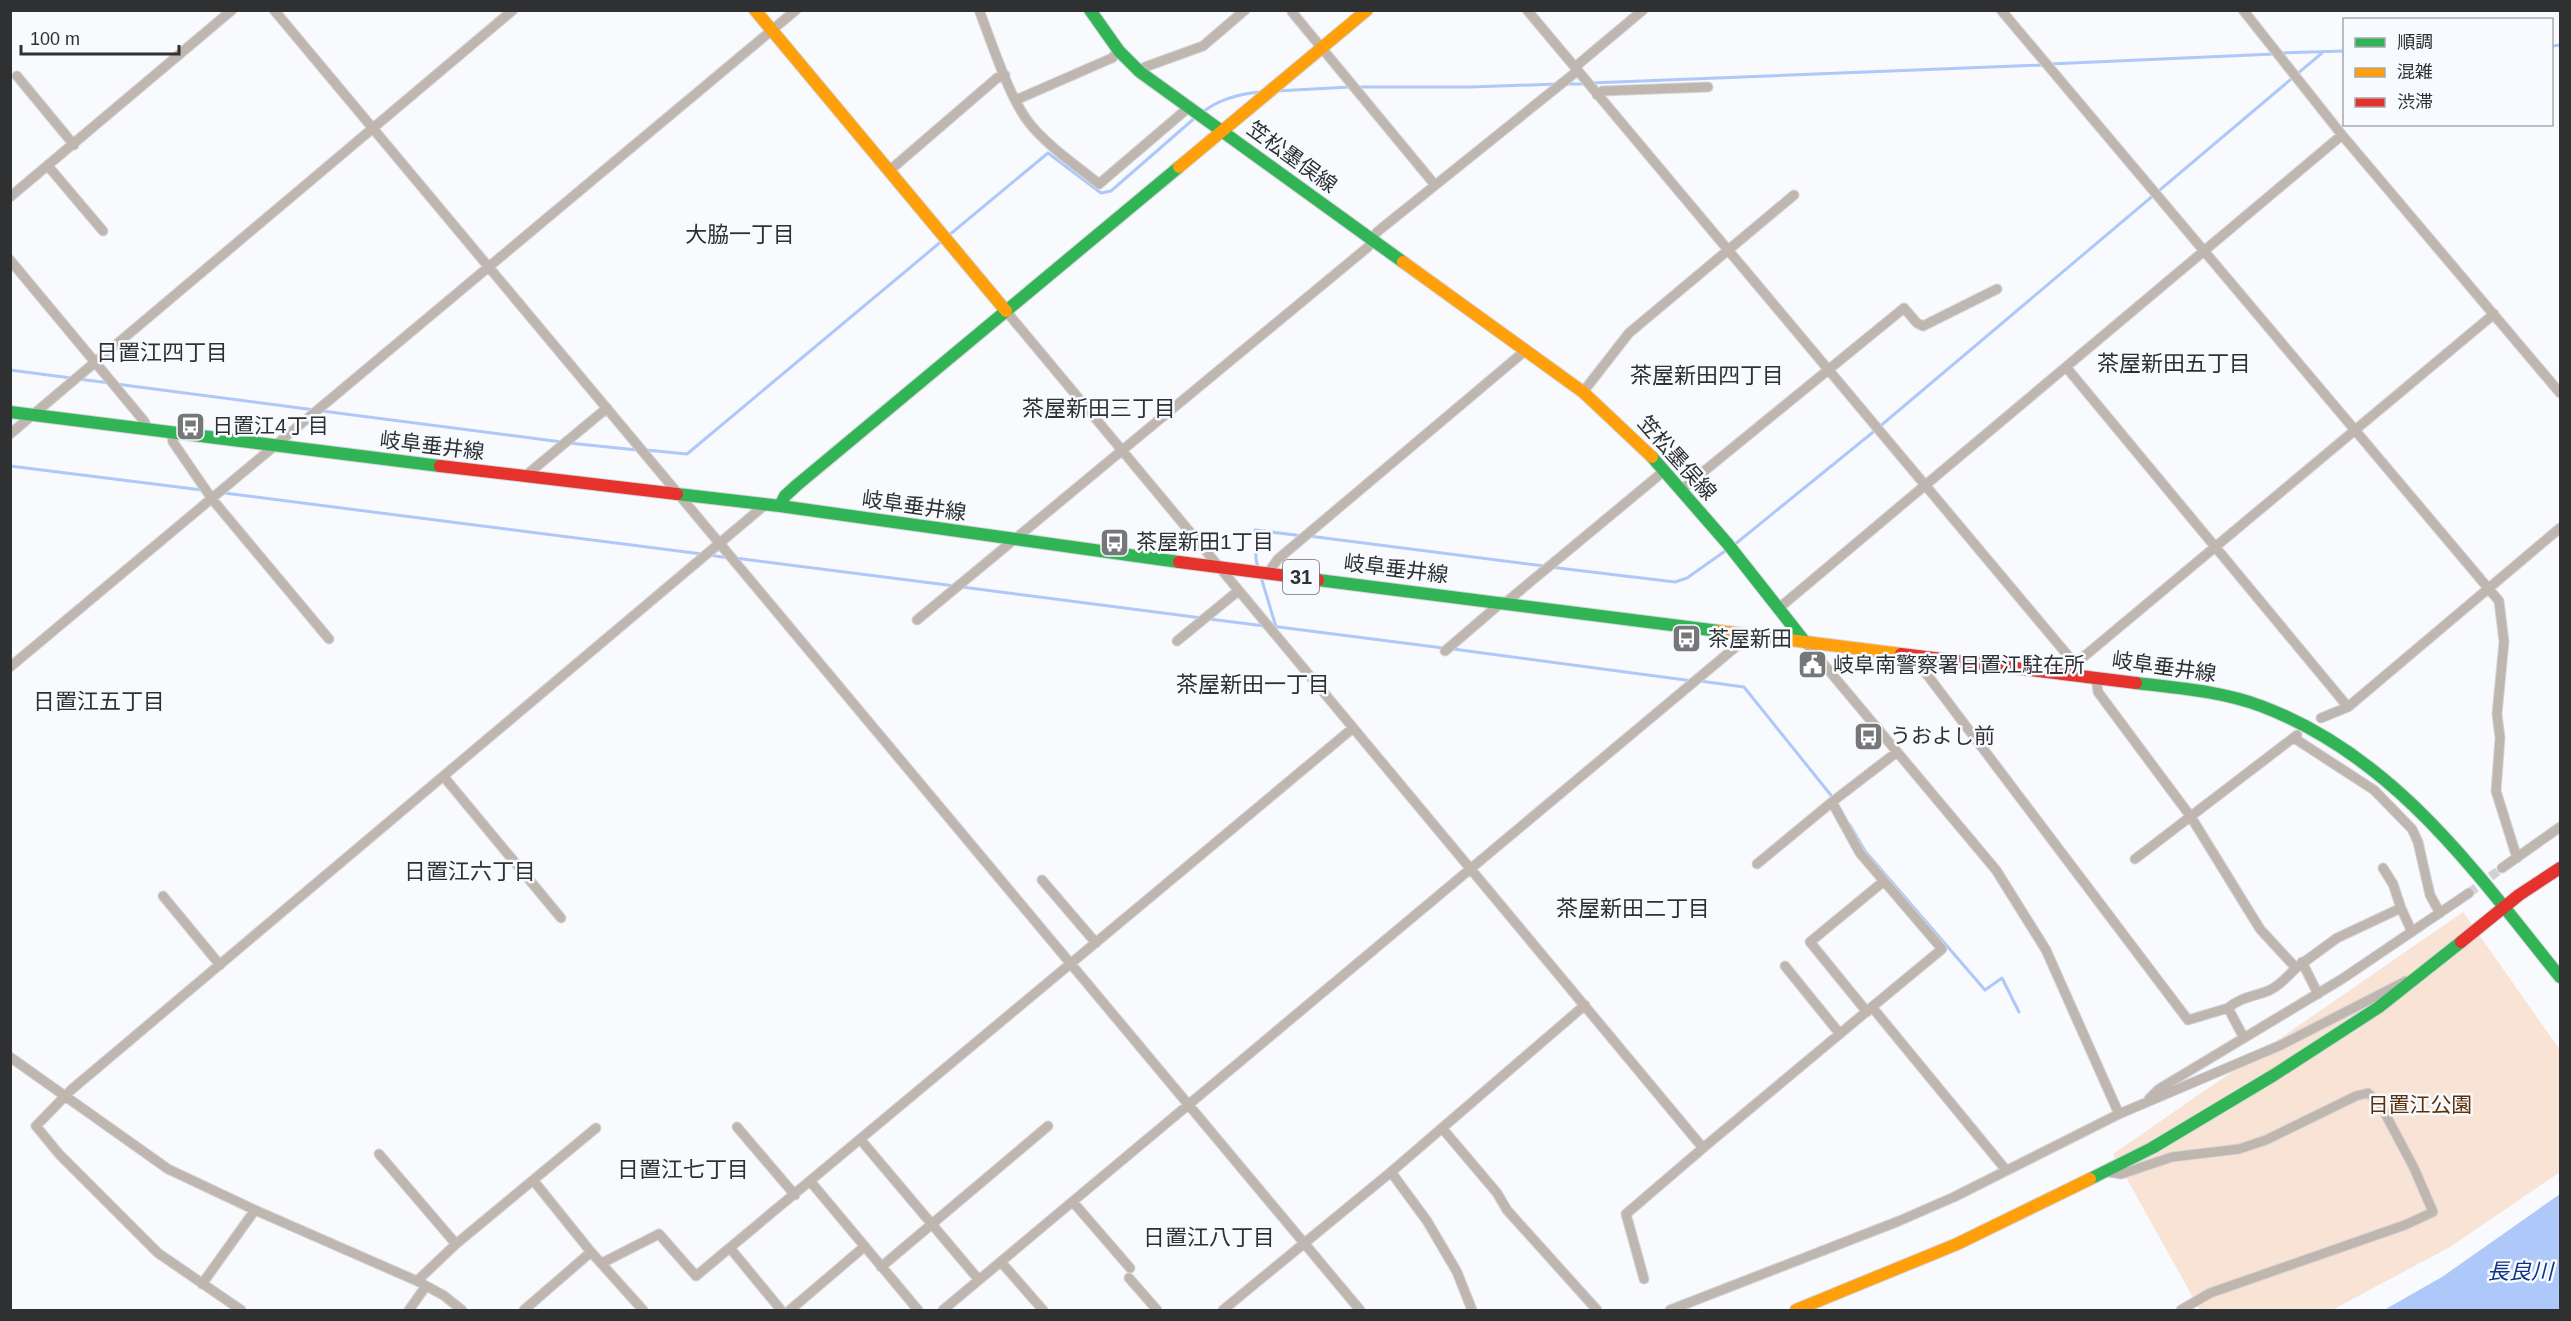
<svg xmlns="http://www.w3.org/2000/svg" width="2571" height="1321" viewBox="0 0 2571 1321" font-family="Helvetica,'Noto Sans JP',sans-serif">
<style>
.green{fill:#f9e3d5}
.water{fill:#aec8fa}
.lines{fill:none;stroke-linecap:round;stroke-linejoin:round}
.stream{stroke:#aec8fa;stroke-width:3}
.street-tunnel{stroke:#d0d2d4;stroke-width:9;stroke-dasharray:9 4.5;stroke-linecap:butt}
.street-casing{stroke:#d5d6d8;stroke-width:11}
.fast-casing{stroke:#d5d6d8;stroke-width:14}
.slow-casing{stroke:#d5d6d8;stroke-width:14}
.jam-casing{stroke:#d5d6d8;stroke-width:14}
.street{stroke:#bfb6b0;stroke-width:9}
.fast{stroke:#30b455;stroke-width:12}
.slow{stroke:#ff9f0a;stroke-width:12}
.jam{stroke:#e5322d;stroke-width:12}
.labels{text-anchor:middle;stroke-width:5;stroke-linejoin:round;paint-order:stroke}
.shield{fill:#f7fafe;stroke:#6b6d6f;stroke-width:1.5}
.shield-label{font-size:20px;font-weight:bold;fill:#2f3032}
.street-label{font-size:21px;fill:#2f3032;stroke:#f7fafe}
.poi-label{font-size:21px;fill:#2f3032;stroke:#f7fafe;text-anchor:start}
.park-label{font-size:21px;fill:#5e3008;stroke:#f7fafe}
.neighbourhood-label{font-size:22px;fill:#2f3032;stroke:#f7fafe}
.water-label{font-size:22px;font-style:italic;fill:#113382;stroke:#f7fafe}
</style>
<rect width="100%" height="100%" fill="#f8fafd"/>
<path class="green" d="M 2463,912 L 2560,1050 L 2560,1172 L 2450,1247 L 2332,1310 L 2200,1310 L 2113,1154 Z"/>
<path class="water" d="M 2560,1194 L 2560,1310 L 2384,1310 L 2442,1277 Z"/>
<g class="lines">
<path class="stream" d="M 2552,46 L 2560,45
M 2280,53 L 2344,51
M 2049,64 L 2274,54
M 1591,83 L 2043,65
M 1567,84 L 1584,84
M 1357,87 L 1471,87 L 1557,84
M 1276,91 L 1350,87
M 1203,112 C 1219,99 1239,94 1260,92
M 948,236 L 1048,153 L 1101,193 L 1111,191 L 1197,116
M 10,370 L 71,378
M 78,379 L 110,383
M 116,384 L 315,410
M 322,411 L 562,442
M 569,443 L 637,450
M 646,450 L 687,454 L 943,240
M 10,466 L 202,490
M 224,493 L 702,554
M 1309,536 L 1544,566
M 1734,545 L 1872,433 L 2322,53
M 709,555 L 729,558
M 735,558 L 955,586
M 1550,567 L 1675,582 L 1687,578 L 1728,549
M 1258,568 L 1256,559 L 1255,530 L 1303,536
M 1261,577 L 1276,627
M 962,587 L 1202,618
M 1209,619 L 1265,626
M 1271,626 L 1443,648
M 1453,649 L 1693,681
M 1700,681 L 1744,687 L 1834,799
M 1850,825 L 1865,851 L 1985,990 L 2002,978 L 2019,1012"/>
<path class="street-tunnel" d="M 2469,893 L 2502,868"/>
<defs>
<path id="street" d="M 274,10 L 1360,1310
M 979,10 C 992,43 1009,98 1030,124 C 1049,147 1076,165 1099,184 L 1188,108
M 1527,10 L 2075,664 L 2072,674
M 2001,10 L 2499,601 L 2504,642 L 2497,714 L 2500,738 L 2496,791 L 2517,858
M 2243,10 L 2342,135 L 2560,393
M 1292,12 L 1435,185
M 1575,67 L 1643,10
M 1140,72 L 1145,67 L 1203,46 L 1245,10
M 17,76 L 74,145
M 1597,95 L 1602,91 L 1708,87
M 1016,100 L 1112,58 L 1119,51
M 48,166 L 103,231
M 889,171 L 997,78 L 1005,75
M 10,197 L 232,10
M 10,260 L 144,421 L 148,429
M 1006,311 L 1703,1148 L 1872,1007 L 2006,1170
M 2066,367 L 2348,707
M 1583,392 L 1629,333 L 1794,195
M 171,432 L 173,442 L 212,499 L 329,639
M 10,434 L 513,10
M 524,477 L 607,408
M 1681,490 L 1904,308 L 1917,323 L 1923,326 L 1997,289
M 1268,573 L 1278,559 L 1526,350
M 1505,603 L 1664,471
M 1779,608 L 2342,135
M 917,620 L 1368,247 L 1377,232 L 1576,72
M 1177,641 L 1238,591
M 1805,642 L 1996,870 L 2046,950 L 2119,1114
M 1445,651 L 1502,602
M 1913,656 L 2188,1020 L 2228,1008
M 2075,664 L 2494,314
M 10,667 L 796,10
M 2096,677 L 2098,692 L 2191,817 L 2260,929 L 2296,968 C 2287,977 2277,988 2265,992 C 2251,997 2240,998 2228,1008 L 2244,1038
M 2321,718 L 2348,707 L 2560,528
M 2294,738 L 2374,790 L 2412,829 L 2418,842 L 2430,895 L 2440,913
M 444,777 L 561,918
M 1832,802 L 1860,853 L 1942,949 L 1872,1007
M 2135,859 L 2297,735
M 1757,864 L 1832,802 L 1897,752
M 2383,868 L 2393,884 L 2401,908
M 2502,868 L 2560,827
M 1042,880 L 1096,943
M 163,896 L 220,965
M 2302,962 L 2318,994
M 1785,966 L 1840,1034
M 2296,968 L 2337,938 L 2401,908 L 2412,932
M 1867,1012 L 1810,942 L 1884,881
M 10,1057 L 168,1169 L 255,1210 L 417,1281 L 443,1295 L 462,1310
M 2149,1099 L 2159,1089 L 2342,979 L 2469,893
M 737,1127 L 795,1195
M 1442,1128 L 1497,1193 L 1507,1210 L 1597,1310
M 860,1139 L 979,1280
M 379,1154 L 456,1244
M 2103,1171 L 2121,1174 L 2172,1157 L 2239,1149 L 2266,1140 L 2356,1096 L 2368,1093 L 2380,1104 L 2414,1168 L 2433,1212 L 2405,1225 L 2236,1284 L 2210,1293 L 2181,1310
M 1391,1172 L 1427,1221 L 1457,1272 L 1472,1310
M 533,1180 L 591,1252 L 643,1310
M 810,1181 L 918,1310
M 1073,1202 L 1130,1268
M 730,1248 L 781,1310
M 1001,1262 L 1043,1310
M 602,1263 L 659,1234 L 696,1276 L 1353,728
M 881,1267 L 1048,1126
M 1129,1278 L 1157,1310
M 1644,1279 L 1626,1214 L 1703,1148
M 417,1281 L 456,1244 L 596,1128
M 202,1284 L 255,1210
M 241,1310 L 158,1253 L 59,1154 L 36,1126 L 71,1090 L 766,504
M 409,1310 L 426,1286
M 524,1310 L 591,1252
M 790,1310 L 864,1247
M 943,1310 L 1750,635
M 1223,1310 L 1391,1172 L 1585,1005
M 1670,1310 L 1899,1221 L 1954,1197 L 2119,1114 L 2281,1045 L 2406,981"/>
<path id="fast" d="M 1090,10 L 1119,51 L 1140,72 L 1403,262
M 10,412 L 440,466
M 1652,457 L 1727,543 L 1805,642
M 677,494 L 780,506 L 1179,562
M 780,506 L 785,496 L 797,485 L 1179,167
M 1318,580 L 1719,631
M 2136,683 C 2177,688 2221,691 2261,706 C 2394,756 2474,870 2560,977
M 2090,1179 L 2152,1148 L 2274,1075 L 2379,1007 L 2461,942"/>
<path id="slow" d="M 755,10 L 1006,311
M 1179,167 L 1367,10
M 1403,262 L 1583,392 L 1652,457
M 1719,631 L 1901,654
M 1796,1310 L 1957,1244 L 2090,1179"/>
<path id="jam" d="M 440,466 L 677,494
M 1179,562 L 1318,580
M 1901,654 L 2136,683
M 2461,942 L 2519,895 L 2560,868"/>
</defs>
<use href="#street" class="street-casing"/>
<use href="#fast" class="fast-casing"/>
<use href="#slow" class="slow-casing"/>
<use href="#jam" class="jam-casing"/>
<use href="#street" class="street"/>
<use href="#fast" class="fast"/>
<use href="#slow" class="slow"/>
<use href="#jam" class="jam"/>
</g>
<defs>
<symbol id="bus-square" viewBox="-11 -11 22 22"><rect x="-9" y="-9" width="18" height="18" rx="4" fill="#757779" stroke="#f7fafe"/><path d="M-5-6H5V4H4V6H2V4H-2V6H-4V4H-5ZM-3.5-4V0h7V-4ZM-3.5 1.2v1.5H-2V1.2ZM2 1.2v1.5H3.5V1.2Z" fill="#fff"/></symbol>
<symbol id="civic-square" viewBox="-11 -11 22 22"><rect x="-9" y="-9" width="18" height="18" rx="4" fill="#757779" stroke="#f7fafe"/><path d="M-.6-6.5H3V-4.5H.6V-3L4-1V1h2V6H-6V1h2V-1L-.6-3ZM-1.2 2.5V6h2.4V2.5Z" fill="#fff"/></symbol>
</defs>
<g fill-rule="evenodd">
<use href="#bus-square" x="174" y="410" width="33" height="33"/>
<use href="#bus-square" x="1098" y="526" width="33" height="33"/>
<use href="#bus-square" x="1670" y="622" width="33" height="33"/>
<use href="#civic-square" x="1796" y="648" width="33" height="33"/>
<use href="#bus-square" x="1852" y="720" width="33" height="33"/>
</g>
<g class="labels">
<rect class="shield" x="1283" y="560" width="36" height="34" rx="4.5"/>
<g class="shield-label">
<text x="1301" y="584">31</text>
</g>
<g class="street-label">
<text transform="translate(1292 157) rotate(36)" y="7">笠松墨俣線</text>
<text transform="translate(432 446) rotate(7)" y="7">岐阜垂井線</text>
<text transform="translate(1677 458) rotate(48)" y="7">笠松墨俣線</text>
<text transform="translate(914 506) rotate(8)" y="7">岐阜垂井線</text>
<text transform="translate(1396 569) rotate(7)" y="7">岐阜垂井線</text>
<text transform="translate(2164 667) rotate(8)" y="7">岐阜垂井線</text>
</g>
<g class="poi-label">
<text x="212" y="433">日置江4丁目</text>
<text x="1136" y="549">茶屋新田1丁目</text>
<text x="1708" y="646">茶屋新田</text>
<text x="1833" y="672">岐阜南警察署日置江駐在所</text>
<text x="1890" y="743">うおよし前</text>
</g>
<g class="park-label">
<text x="2420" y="1112">日置江公園</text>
</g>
<g class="neighbourhood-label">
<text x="740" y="242">大脇一丁目</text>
<text x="162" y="360">日置江四丁目</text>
<text x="2174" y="371">茶屋新田五丁目</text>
<text x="1707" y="383">茶屋新田四丁目</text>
<text x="1099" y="416">茶屋新田三丁目</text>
<text x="1253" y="692">茶屋新田一丁目</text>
<text x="99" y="709">日置江五丁目</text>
<text x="470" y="879">日置江六丁目</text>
<text x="1633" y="916">茶屋新田二丁目</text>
<text x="683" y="1177">日置江七丁目</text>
<text x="1209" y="1245">日置江八丁目</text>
</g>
<g class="water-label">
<text x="2520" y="1279">長良川</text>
</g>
</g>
<rect width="2571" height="1321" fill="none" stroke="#2f3032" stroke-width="24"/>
<rect x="2343" y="18" width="210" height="108" fill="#f7fafe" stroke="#a7a9ac" stroke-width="1.5"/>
<rect x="2355" y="38" width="30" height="9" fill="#30b455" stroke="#a7a9ac" stroke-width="1.5"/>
<text x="2397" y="48" font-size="18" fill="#2f3032">順調</text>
<rect x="2355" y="68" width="30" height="9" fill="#ff9f0a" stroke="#a7a9ac" stroke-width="1.5"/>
<text x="2397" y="78" font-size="18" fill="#2f3032">混雑</text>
<rect x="2355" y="98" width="30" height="9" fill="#e5322d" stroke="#a7a9ac" stroke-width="1.5"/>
<text x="2397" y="108" font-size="18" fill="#2f3032">渋滞</text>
<path d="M21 45v9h158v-9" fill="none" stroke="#2f3032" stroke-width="3"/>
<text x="30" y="45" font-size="18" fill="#2f3032" stroke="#f7fafe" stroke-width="4.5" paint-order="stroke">100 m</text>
</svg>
